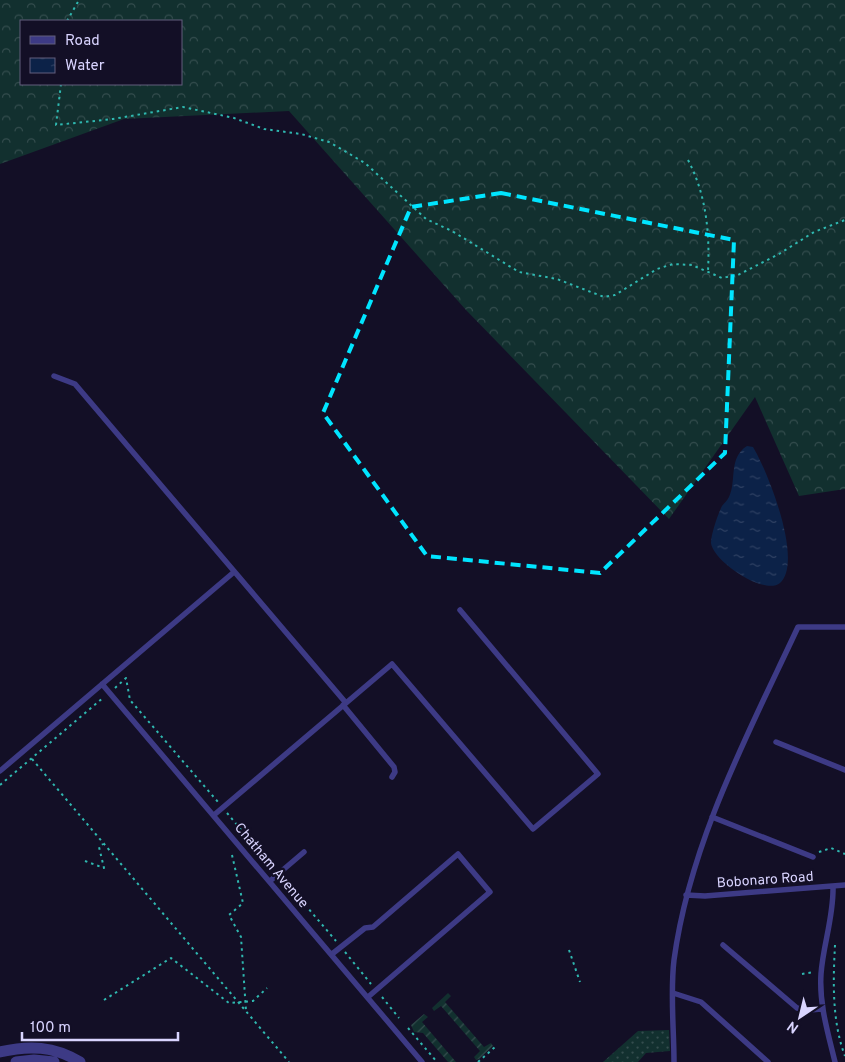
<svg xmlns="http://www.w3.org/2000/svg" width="845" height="1062" viewBox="0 0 845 1062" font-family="Overpass,sans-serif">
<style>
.grass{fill:url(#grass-dots)}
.forest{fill:url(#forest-crowns);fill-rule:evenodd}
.garden{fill:url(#garden-furrows)}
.water{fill:url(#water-ripples)}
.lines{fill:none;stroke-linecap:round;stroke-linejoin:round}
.path{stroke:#2fb8b0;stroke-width:2;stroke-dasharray:2.5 4;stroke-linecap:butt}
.lane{stroke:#3d3a85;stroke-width:5.5}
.street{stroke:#3d3a85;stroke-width:11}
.marked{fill:none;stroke:#00e5ff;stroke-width:4;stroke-dasharray:10 6;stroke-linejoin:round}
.labels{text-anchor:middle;stroke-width:5;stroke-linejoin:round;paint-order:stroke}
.street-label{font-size:14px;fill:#d9d4ff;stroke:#130f26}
</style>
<defs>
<pattern id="grass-dots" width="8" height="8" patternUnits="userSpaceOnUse" patternTransform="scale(1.25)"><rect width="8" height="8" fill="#12302f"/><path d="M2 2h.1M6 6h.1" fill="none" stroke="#344d4e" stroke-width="1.8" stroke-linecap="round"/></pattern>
<pattern id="forest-crowns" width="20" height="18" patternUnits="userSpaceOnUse" patternTransform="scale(1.25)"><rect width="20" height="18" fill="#12302f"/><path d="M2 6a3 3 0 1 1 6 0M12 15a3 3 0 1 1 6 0" fill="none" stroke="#344d4e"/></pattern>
<pattern id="garden-furrows" width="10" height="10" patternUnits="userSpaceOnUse" patternTransform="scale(1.25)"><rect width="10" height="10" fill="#12302f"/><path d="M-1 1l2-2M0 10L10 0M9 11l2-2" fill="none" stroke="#344d4e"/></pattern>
<pattern id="water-ripples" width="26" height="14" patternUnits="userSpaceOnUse" patternTransform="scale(1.25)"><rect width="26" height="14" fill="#0c2248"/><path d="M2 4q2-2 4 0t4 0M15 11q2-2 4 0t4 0" fill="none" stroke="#2f4163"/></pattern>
</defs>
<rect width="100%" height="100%" fill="#130f26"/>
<path class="grass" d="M 669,1030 L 670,1051 L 646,1053 L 638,1062 L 603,1062 L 638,1031 Z"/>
<path class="forest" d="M 0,0 L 845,0 L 845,489 L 799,496 L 755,397 L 669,519 L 466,310 L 289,111 L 124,119 L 0,164 ZM 21,21 L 181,21 L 181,84 L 21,84 Z"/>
<path class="garden" d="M 448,993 L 451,996 L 445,1002 L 484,1047 L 491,1043 L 493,1046 L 479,1059 L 476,1060 L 474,1057 L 480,1051 L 441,1006 L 434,1011 L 432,1008 Z
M 424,1014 L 428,1017 L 422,1022 L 456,1062 L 448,1062 L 423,1033 L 414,1032 L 411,1025 Z"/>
<path class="water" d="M 747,446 L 753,447 C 767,470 804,561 780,583 C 764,596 713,561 711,543 C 711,534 718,514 722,506 C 724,503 727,501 729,497 C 737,480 728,458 747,446 Z"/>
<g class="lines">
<path class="path" d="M 67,21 L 79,0
M 61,84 L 56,125 L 113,119 L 183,107 L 234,118 L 264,129 L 301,134 L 329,142 L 365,163 L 426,219 L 452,231 L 519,272 L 557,279 L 604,297 L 615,295 L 657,269 L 673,264 L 692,265 L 722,278 L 738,275 L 779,254 L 814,232 L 845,220
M 688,160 C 706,194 710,233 708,271
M 115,688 L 126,678 L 130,700 L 218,802
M 32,759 L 289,1062
M 0,785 L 104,697
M 227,813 L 274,869
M 819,852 L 831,848 L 845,854
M 232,855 L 243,903 L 229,915 L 241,937 L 246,1011
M 85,861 L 104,868 L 99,847 L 103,844
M 284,880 L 336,941
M 835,945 C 833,982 832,1022 845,1056
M 569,950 L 580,982
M 345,952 L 371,984
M 802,974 L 814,972
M 382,997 L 399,1018
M 104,1000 L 171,958 L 229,1003 L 253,1001 L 267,988
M 408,1028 L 437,1062
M 478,1062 L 495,1047"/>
<path class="lane" d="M 54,376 L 75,384 L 346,703
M 102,684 L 422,1062
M 343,705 L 394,767 L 395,772 L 392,777
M 776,742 L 845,770
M 0,771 L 234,572
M 214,815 L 392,664 L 533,829 L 598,774 L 460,610
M 712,817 L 813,857
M 270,881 L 304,852
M 833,886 C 834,916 823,945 821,974 C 819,1004 828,1033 835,1062
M 686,895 L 705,896 L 845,885
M 723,945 L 797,1008 L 809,1010 L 822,1009
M 332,954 L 365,928 L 373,927 L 458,854 L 490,892 L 368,997
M 673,993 L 701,1002 L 768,1062
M 674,1062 C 674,1029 670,993 674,960 C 690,842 748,734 798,627 L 845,627"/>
<path class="street" d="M 0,1052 C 29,1045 54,1046 80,1062
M 16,1062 L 34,1060 L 54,1062"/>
</g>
<path class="marked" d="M 501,193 L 734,240 L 725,453 L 600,573 L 427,556 L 323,413 L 411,207 Z"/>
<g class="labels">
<g class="street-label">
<text transform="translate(272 865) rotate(50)" y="5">Chatham Avenue</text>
<text transform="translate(765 879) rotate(-4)" y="5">Bobonaro Road</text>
</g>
</g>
<rect x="20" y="20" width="162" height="65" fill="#130f26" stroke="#625e7d"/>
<rect x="30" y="36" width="25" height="8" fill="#3d3a85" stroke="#625e7d"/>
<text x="65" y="45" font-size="15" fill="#d9d4ff">Road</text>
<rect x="30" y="58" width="25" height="15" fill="url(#water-ripples)" stroke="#625e7d"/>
<text x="65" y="70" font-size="15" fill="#d9d4ff">Water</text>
<g transform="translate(800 1017) rotate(215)" stroke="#130f26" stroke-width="4" paint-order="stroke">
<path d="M0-4L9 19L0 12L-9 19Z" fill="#d9d4ff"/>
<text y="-8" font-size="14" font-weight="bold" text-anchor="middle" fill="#d9d4ff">N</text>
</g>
<path d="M22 1032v8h156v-8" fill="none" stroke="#d9d4ff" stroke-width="2.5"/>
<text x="30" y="1032" font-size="15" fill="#d9d4ff" stroke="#130f26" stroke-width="4" paint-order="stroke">100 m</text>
</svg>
